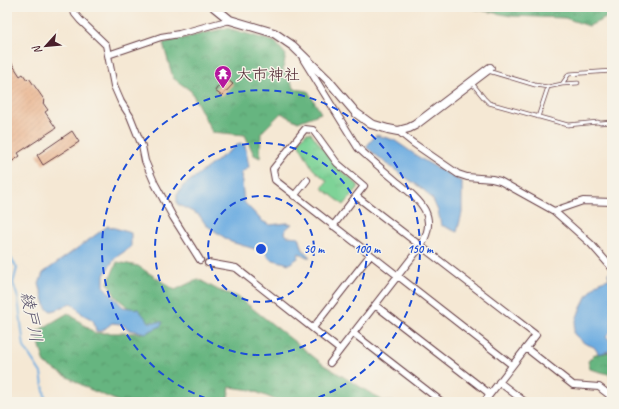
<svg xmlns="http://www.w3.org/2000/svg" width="619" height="409" viewBox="0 0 619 409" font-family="Caveat,'Klee One',sans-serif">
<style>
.grass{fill:url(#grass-tufts);stroke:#647961}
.forest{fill:url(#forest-crowns);stroke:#586a56}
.water{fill:#6eade1;stroke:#5c6686}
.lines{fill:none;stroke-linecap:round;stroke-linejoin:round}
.stream{stroke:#6eade1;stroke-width:2}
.building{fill:url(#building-hatch)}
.service-casing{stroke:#643d44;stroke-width:4.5}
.minor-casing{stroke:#643d44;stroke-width:8}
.tertiary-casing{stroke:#643d44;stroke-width:10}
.service{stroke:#fff;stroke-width:3}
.minor{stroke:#fff;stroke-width:6}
.tertiary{stroke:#fff;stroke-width:8}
.ring{fill:none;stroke:#1d4ed8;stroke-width:2;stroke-dasharray:7 5}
.labels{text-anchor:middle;stroke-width:3;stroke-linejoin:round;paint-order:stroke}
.poi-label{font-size:16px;fill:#4a1f2b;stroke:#f7f3e8;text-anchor:start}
.water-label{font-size:17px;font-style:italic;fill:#57516b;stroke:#f7f3e8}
.centre{fill:#1d4ed8;stroke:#f7f3e8;stroke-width:2}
.ring-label{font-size:12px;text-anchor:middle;font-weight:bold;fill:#1d4ed8;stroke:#f7f3e8;stroke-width:3;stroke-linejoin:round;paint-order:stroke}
</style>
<defs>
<pattern id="grass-tufts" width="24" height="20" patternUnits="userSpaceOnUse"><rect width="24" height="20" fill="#7ed397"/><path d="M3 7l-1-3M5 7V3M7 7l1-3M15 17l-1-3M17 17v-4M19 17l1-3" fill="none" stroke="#6eb582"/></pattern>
<pattern id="forest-crowns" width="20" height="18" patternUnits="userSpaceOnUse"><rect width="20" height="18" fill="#66b580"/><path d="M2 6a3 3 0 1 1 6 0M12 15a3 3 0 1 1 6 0" fill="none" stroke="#569369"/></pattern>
<pattern id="building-hatch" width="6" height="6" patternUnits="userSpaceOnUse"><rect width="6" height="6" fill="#eab48e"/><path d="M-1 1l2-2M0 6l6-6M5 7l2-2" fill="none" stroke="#ca9a7b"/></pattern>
</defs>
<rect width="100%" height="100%" fill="#f7f3e8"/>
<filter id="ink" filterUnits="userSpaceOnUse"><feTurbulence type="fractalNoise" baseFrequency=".025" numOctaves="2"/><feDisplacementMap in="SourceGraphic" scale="8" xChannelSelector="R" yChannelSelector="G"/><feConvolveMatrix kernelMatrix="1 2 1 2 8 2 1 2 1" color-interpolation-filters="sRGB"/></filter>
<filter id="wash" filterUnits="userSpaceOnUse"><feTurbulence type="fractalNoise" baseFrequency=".012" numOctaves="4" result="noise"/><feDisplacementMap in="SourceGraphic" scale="16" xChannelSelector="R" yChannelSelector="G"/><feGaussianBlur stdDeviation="0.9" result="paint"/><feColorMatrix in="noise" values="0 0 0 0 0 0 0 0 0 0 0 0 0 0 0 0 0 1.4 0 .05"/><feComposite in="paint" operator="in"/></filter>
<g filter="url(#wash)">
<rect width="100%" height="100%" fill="#f5e8d4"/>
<path class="grass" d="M 306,133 L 311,133 L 336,166 L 358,185 L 358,188 L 344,205 L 322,188 L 327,181 L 313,169 L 298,143 Z"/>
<path class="forest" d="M 465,7 L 612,7 L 612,15 L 589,26 L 565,18 L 511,16 Z
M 227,28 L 275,42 L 286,55 L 283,69 L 295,89 L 308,91 L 321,113 L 298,122 L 281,113 L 261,133 L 260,158 L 254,155 L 245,135 L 212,132 L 191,91 L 173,78 L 163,43 Z
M 117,262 L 138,266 L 175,290 L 198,279 L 218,290 L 238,297 L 324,365 L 385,402 L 397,402 L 281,402 L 251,390 L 230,387 L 227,402 L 120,402 L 89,389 L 45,364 L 36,332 L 68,313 L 95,333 L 142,333 L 145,322 L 116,297 L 108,283 Z
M 612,352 L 612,377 L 608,374 L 590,369 L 588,361 L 595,354 Z"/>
<path class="water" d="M 376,135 L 394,140 L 423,160 L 462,182 L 462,213 L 457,232 L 441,225 L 438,211 L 433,200 L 425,191 L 387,164 L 366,147 Z
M 240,143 L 245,146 L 249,167 L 241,173 L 244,202 L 262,221 L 270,225 L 287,223 L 292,224 L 286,229 L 285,233 L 287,236 L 299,237 L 303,250 L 310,257 L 307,257 L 299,253 L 298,258 L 289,264 L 270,259 L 265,252 L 231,242 L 206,225 L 199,215 L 177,204 L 177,195 L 183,186 Z
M 108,226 L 131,233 L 131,247 L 115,258 L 104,275 L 104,287 L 123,307 L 138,309 L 149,322 L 163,322 L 161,326 L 146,333 L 130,330 L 121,324 L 112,323 L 102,331 L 96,331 L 94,322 L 91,319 L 82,314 L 74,305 L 70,303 L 62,308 L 51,311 L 46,308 L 39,284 L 43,273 Z
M 612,272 L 612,330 L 606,336 L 612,343 L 612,350 L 599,354 L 594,347 L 584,343 L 574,334 C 573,319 588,290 600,282 C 603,280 606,280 609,279 L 608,273 Z"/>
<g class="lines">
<path class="stream" d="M 7,252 L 17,268 L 13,283 L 18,298 L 24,347 L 41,373 L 45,397 L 56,402"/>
</g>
<g id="blocks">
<path class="building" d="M 7,56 L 20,76 L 23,74 L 27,80 L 29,78 L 45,101 L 43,103 L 48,110 L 45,112 L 56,128 L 18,153 L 20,156 L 13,161 L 7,152 Z
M 227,79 L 233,84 L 222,96 L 215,91 L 221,82 L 223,83 Z
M 72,131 L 79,142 L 43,165 L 37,155 Z"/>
</g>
</g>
<g filter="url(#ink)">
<use href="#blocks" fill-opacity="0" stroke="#643d44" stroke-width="1"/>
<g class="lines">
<defs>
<path id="service" d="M 488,71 L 535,85 L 548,87 L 562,84 L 569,74 L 612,71
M 471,82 L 484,98 L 489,103 L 568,125 L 598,122 L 600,123 L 612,122
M 562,84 L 578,83
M 538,117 L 548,87"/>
<path id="minor" d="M 72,7 L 75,14 L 80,20 L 106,45 L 114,86 L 121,102 L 130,116 L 142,146 L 145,161 L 155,184 L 173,217 L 200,260
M 108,55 L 161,37 L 179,34 L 230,20
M 398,131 L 413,143 L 458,174 L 467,177 L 492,179 L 500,181 L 554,211 L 591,244 L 612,268
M 294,196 L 307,180
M 554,211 L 583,201 L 612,202
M 333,226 L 356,196
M 208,263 L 236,268 L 340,350 L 421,246 C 440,214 418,199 395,180 C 383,170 370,159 358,148 L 303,59
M 375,305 L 490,394
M 313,328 L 370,255
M 353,333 L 442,402
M 526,348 L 573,385 L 599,387 L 612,397
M 330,363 L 340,350
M 499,382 L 525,402
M 484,402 L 536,335 L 356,196 L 364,186 L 337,163 L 313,130 L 305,129 L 273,169 L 275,180 L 512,365"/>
<path id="tertiary" d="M 214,7 L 230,20 L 274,33 L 293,46 L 327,79 L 356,113 L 371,124 L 388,129 L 398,131 L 409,128 L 415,125 L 490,68"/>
</defs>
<use href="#service" class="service-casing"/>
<use href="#minor" class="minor-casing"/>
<use href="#tertiary" class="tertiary-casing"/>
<use href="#service" class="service"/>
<use href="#minor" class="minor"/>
<use href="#tertiary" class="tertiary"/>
</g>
</g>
<g class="ring">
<circle cx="261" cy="249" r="53"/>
<circle cx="261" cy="249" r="106"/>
<path d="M217 402A159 159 0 1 1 305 402"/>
</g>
<defs>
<symbol id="temple-pin" viewBox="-11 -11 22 30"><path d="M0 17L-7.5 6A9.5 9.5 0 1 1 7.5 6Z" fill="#b5179e" stroke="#f7f3e8"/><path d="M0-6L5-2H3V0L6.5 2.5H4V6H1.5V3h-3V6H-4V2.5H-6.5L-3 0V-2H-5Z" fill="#fff"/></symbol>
</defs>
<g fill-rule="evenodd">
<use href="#temple-pin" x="213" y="64" width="20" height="27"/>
</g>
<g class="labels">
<g class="poi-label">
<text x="236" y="80">大市神社</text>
</g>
<g class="water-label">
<text transform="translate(32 317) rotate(79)" y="6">綾戸川</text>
</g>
</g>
<circle cx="261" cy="249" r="6" class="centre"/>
<g class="ring-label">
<text x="314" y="253">50 m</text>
<text x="367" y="253">100 m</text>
<text x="420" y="253">150 m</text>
</g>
<rect width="619" height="409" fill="none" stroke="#f7f3e8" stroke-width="24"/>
<g transform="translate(46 46) rotate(243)" stroke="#f7f3e8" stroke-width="3" paint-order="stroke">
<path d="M0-3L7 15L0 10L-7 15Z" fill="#4a1f2b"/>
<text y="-6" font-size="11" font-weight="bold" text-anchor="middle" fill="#4a1f2b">N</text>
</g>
</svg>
